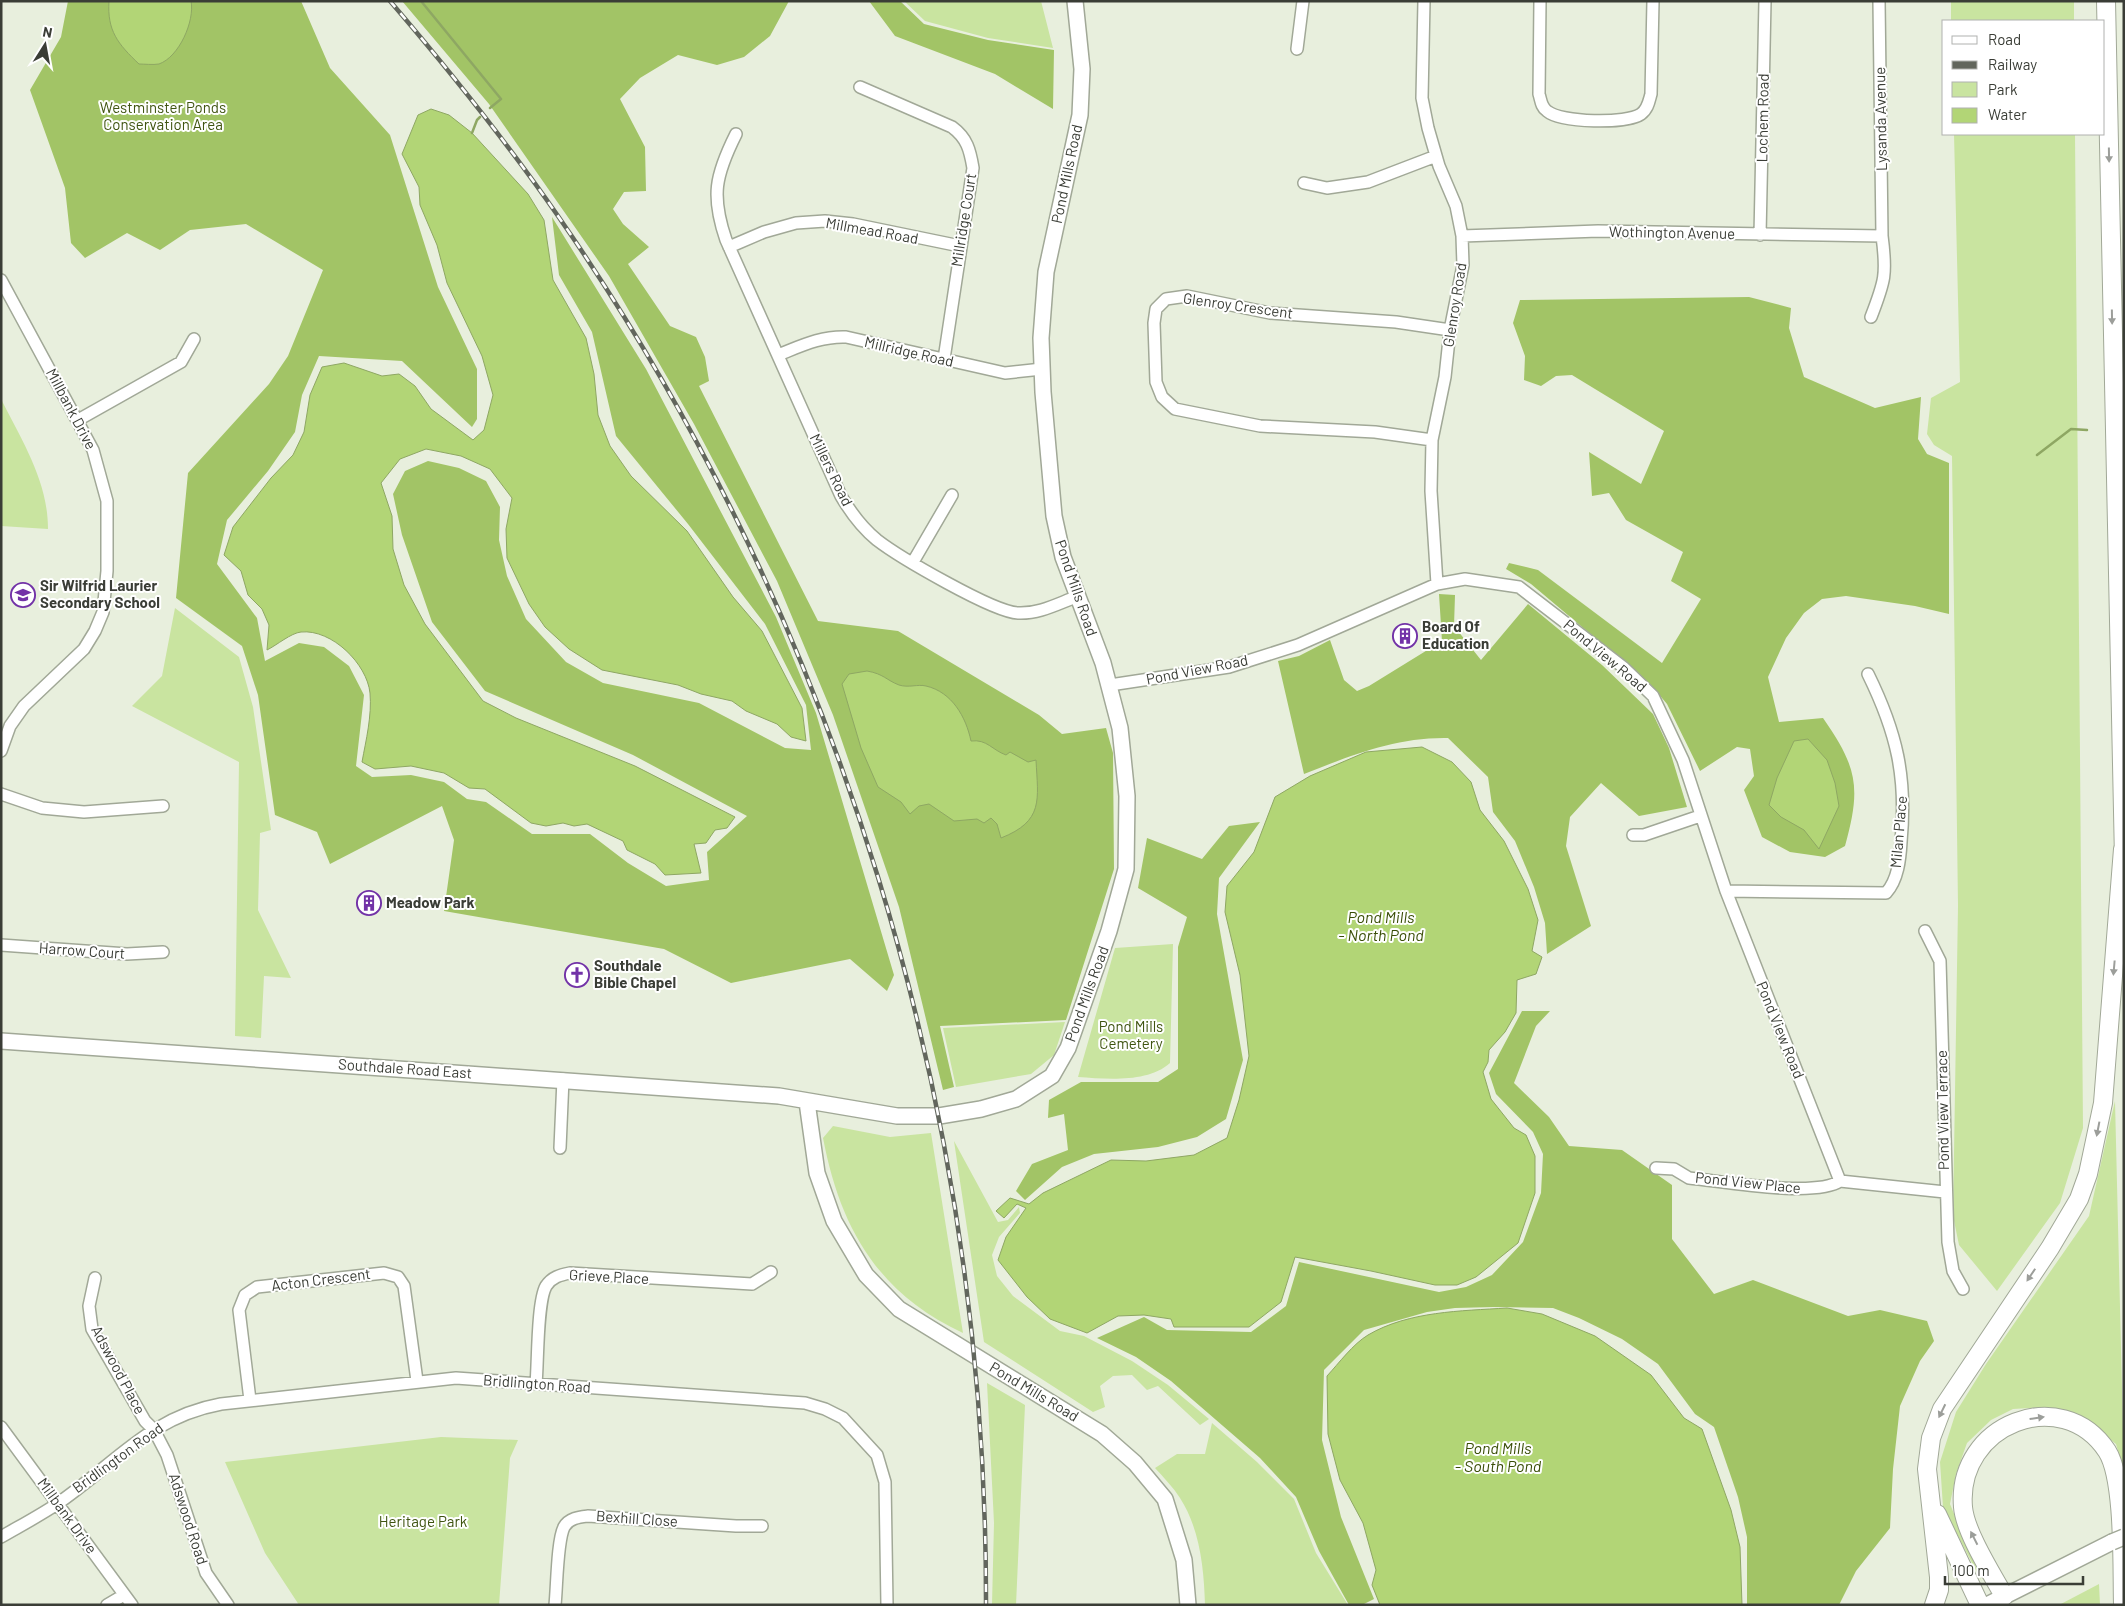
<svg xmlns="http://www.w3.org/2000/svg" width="2125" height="1606" viewBox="0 0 2125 1606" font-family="Barlow,sans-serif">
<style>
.green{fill:#c9e4a0}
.forest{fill:#a2c466}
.water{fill:#b2d576;stroke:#8ea763}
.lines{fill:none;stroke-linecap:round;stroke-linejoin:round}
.stream{stroke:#8ea763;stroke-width:2.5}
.minor-casing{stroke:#a1a897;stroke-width:14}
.major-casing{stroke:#a1a897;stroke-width:18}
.highway-casing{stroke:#a1a897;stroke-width:20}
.minor{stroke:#fff;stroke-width:11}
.major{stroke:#fff;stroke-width:15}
.highway{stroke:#fff;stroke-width:18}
.rail-casing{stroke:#62665d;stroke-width:4.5}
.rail{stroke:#fff;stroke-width:2.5;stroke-dasharray:8;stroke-linecap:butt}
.major-bridge-casing{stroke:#a1a897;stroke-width:18;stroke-linecap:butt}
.major-bridge{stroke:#fff;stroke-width:15}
.oneway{fill:#9c9e9a}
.labels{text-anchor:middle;stroke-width:4;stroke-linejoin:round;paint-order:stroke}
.park-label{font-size:15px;fill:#3f5410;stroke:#fff}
.street-label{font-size:15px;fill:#3a3d36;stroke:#fff}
.poi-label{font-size:15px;font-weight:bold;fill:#3a3d36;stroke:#fff;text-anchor:start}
.water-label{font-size:16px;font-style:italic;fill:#3a4e07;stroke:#fff}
</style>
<rect width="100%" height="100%" fill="#e8efdd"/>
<path class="green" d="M 904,1 L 1041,1 L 1053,48 L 988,38 L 925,21 Z
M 1951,1 L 2074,1 L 2074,21 L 1951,21 Z
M 1954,134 L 2075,134 L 2083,1128 L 2060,1203 L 1997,1291 L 1959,1245 L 1953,1216 L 1958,906 L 1952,456 L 1934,445 L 1927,434 L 1931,398 L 1960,382 Z
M 1,399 C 22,441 48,481 48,529 L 1,526 Z
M 175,608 L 239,657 L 253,707 L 271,830 L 260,833 L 258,910 L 291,978 L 264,976 L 261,1038 L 235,1036 L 239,762 L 132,706 L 162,676 Z
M 1173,944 L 1170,1063 C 1148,1083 1107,1079 1078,1077 L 1115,948 Z
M 1065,1022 L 1054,1055 L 1031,1074 L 956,1087 L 943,1028 Z
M 2115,1101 L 2124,1472 L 2116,1444 L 2078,1414 L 2046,1407 L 2013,1409 L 1991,1420 L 1967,1443 L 1956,1474 L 1950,1504 L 1982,1582 L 1943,1507 L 1940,1462 L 1956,1412 L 1986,1364 L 2089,1216 Z
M 833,1126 L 890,1137 L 931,1133 L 963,1333 C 877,1293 840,1227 823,1138 Z
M 954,1141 L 998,1222 L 1008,1220 L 1019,1207 L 1020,1213 L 999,1237 L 992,1255 L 997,1276 L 1013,1296 L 1060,1331 L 1084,1336 L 1132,1361 L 1168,1385 L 1209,1419 L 1200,1425 L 1158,1386 L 1147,1390 L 1132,1375 L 1113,1376 L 1100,1386 L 1105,1407 L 1093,1412 L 984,1342 Z
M 987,1383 L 1025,1405 L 1016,1605 L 992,1605 L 994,1523 Z
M 1212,1423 L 1257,1462 L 1294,1499 L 1316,1553 L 1348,1605 L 1205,1605 C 1204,1569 1200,1529 1180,1498 C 1173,1487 1164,1478 1155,1468 L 1177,1454 L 1205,1454 Z
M 441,1437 L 518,1440 L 510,1458 L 499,1605 L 299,1605 L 265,1553 L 225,1462 Z
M 2099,1584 L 2100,1605 L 2059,1605 Z"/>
<path class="forest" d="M 68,1 L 301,1 L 330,68 L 390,135 L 438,287 L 477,369 L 477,419 L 472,427 L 402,361 L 319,356 L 302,395 L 295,432 L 268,471 L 227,520 L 217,564 L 257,618 L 265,661 L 299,643 L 324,647 L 349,666 L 364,695 L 356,766 L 372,777 L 411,775 L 444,782 L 467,799 L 486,802 L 532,834 L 590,834 L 628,863 L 666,886 L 709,880 L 707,852 L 747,816 L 633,755 L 485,691 L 432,622 L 402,535 L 393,494 L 405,471 L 428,461 L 459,468 L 486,481 L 500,507 L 499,540 L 507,576 L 526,619 L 566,662 L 603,683 L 699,703 L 785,748 L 811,750 L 806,705 L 765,624 L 688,524 L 616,436 L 592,332 L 559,275 L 552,217 L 646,369 L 776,617 L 816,713 L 894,975 L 887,991 L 850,959 L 731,983 L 664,949 L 444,911 L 454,840 L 442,806 L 330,864 L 317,832 L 275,815 L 258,695 L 242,646 L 176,598 L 188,473 L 269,384 L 288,356 L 323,270 L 246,224 L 190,230 L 160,250 L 127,233 L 85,258 L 71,243 L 65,188 L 30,90 L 61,37 Z
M 402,1 L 789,1 L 770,36 L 744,57 L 717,65 L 678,55 L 640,78 L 620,99 L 645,147 L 646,191 L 624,192 L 613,209 L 623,224 L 649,247 L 628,264 L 670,326 L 696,337 L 705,357 L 709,381 L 699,386 L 818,621 L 898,631 L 1039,715 L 1062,734 L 1106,728 L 1113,753 L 1114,869 L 1066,1020 L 940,1026 L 954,1087 L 943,1090 L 899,907 L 833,715 L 777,581 L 694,424 L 609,276 L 489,104 Z
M 869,1 L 900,1 L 924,24 L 988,40 L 1054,50 L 1053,109 L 995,74 L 895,36 Z
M 1749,297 L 1791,308 L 1789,328 L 1804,377 L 1875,408 L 1921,397 L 1918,439 L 1927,454 L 1949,463 L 1949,614 L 1915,606 L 1846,596 L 1822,599 L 1804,613 L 1786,638 L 1768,677 L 1779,722 L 1823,718 C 1858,768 1861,788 1845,846 L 1825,857 L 1790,852 L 1762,837 L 1744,790 L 1754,776 L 1750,749 L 1737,747 L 1700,771 L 1667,704 L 1651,685 L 1531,584 L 1506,569 L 1509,563 L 1538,570 L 1662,663 L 1701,599 L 1671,581 L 1683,552 L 1626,520 L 1609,493 L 1592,496 L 1589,452 L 1641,484 L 1664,431 L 1572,375 L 1556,376 L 1541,386 L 1524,380 L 1525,356 L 1513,323 L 1520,300 Z
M 1439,594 L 1455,595 L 1454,626 L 1481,660 L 1528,604 L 1602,665 L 1653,714 L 1669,748 L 1687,807 L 1639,816 L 1601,783 L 1570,817 L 1566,846 L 1591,926 L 1547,954 L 1545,923 L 1534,887 L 1515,841 L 1493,812 L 1488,777 L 1448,738 C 1396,737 1352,755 1304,774 L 1278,661 L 1299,656 L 1330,640 L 1344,680 L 1357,691 L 1369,686 L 1442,641 Z
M 1260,822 L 1219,878 L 1217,914 L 1243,1060 L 1226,1119 L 1197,1137 L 1158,1147 L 1094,1154 L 1062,1167 L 1025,1200 L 1016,1191 L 1032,1164 L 1068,1150 L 1064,1114 L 1048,1118 L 1049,1100 L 1081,1082 L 1158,1082 L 1178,1069 L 1178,947 L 1187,917 L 1138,888 L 1147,838 L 1202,859 L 1229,826 Z
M 1522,1011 L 1550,1011 L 1536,1026 L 1514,1083 L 1549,1117 L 1569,1146 L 1622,1150 L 1672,1185 L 1672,1239 L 1714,1294 L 1753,1280 L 1848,1316 L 1880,1310 L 1927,1321 L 1934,1341 L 1920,1361 L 1900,1406 L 1893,1469 L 1890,1528 L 1856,1571 L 1839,1605 L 1747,1605 L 1747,1537 L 1738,1497 L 1714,1427 L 1695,1414 L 1658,1364 L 1622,1339 L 1579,1318 L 1553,1308 L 1493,1307 L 1455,1308 L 1427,1312 L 1364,1330 L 1324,1370 L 1322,1440 L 1341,1517 L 1374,1599 L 1362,1605 L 1349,1605 L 1319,1551 L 1296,1497 L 1260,1458 L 1171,1381 L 1136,1357 L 1097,1338 L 1144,1317 L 1167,1330 L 1251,1332 L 1286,1306 L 1299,1262 L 1439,1292 L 1466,1287 L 1492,1275 L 1523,1242 L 1541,1193 L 1543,1154 L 1533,1132 L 1496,1094 L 1489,1073 Z"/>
<path class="water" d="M 109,1 L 191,1 C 195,21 179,57 159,64 C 153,65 144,64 139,64 C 118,44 107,31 109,1 Z
M 431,109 L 449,115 L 472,133 L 528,194 L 544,220 L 553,280 L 586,338 L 594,374 L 598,415 L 610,446 L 631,476 L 687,531 L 733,597 L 762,631 L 802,708 L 806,741 L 791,737 L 777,724 L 746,711 L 732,701 L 701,694 L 678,685 L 602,670 L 569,649 L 545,627 L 529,604 L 507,558 L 506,529 L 512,498 L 490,469 L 461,456 L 426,449 L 400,459 L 381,483 L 392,516 L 393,549 L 404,585 L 425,624 L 483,701 L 516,718 L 635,766 L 735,817 L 727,828 L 715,830 L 706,843 L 694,844 L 701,873 L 665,875 L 655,864 L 627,850 L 623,841 L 587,824 L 574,826 L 563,823 L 546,826 L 531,823 L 485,789 L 469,788 L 444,773 L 411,766 L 375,769 L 362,762 C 366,740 372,716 370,693 C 367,664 332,629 301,632 C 291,633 277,645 267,650 L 269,625 L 262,609 L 248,595 L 241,571 L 224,555 L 233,527 L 271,478 L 293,455 L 304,432 L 310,395 L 322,367 L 344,363 L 382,376 L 399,374 L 415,386 L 431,409 L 473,440 L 484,430 L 493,395 L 482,356 L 447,283 L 437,245 L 420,205 L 419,187 L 402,154 L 418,115 Z
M 867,671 C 884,674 886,680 899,685 C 908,688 918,684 926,686 C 952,692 966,717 971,741 C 987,739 992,750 1006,755 L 1010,752 L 1028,762 L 1036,760 C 1038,800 1044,821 1001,838 L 997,824 L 991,818 L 984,823 L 977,819 L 954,821 L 929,804 L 919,806 L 910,814 L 901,802 L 878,787 L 861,748 L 842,684 L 849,674 Z
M 1808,739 L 1827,760 L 1835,783 L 1839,806 L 1819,849 L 1804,830 L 1781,817 L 1769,805 L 1777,778 L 1794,741 Z
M 1422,747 L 1452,762 L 1471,782 L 1480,810 L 1504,841 L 1528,889 L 1538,920 L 1532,951 L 1542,957 L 1536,974 L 1517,980 L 1516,1013 L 1505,1032 L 1489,1050 L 1488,1062 L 1483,1072 L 1491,1099 L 1514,1128 L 1526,1135 L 1535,1156 L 1535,1193 L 1518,1243 L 1476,1277 L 1457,1285 L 1435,1285 L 1371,1271 L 1295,1257 L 1281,1302 L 1249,1327 L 1174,1327 L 1171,1319 L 1144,1315 L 1118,1316 L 1087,1333 L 1050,1319 L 1027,1297 L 998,1260 L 1006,1237 L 1026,1208 L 1017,1204 L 1004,1218 L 996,1211 L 1010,1198 L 1029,1204 L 1043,1193 L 1111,1160 L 1146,1161 L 1194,1155 L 1227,1138 L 1239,1100 L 1249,1056 L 1240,975 L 1225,912 L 1227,886 L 1254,852 L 1275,797 L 1310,776 L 1366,752 Z
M 1507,1308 L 1542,1314 L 1595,1336 L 1651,1375 L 1684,1418 L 1702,1429 L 1731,1510 L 1740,1547 L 1742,1605 L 1380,1605 L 1372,1585 L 1376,1570 L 1363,1523 L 1340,1480 L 1328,1434 L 1327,1376 C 1339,1363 1353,1344 1368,1335 C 1409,1311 1461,1311 1507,1308 Z"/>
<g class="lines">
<path class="stream" d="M 421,1 L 501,99 L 490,108
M 472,133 L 477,120 L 480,117
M 2037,455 L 2071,429 L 2087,430"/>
<defs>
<path id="minor" d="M 1424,1 L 1422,98 L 1428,128 L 1439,166 L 1456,206 L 1462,236 L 1463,265 L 1450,330 L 1445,377 L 1432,440 L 1431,491 L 1437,584
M 1540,1 L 1539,94 C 1541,100 1541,107 1547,111 C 1561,123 1627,124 1641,114 C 1648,109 1649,101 1651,94 L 1653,1
M 1297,49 L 1303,1
M 860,87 L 952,127 C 967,138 970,150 973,168 L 944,359
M 736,134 C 715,176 711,196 726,240 L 841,496 C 851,513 861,527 877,540 C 899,557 993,612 1018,613 C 1039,614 1057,604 1076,597
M 1304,183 L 1327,188 L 1368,182 L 1436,156
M 1760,235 L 1765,1
M 1462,236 L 1598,231 L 1882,236
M 729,247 L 764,232 L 796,223 L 825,221 L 853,224 L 960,246
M 1,280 L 93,450 L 107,501 L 107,571 L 103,612 L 95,631 L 84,649 L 24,706 L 10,726 L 1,751
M 1871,317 C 1885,281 1887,274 1882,236 L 1879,1
M 778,355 C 801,346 821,336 846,337 L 1005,373 L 1042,369
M 78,420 L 181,362 L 194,339
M 1432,440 L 1375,432 L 1260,426 L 1175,409 L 1162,397 L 1156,382 L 1154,323 L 1156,309 L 1166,299 L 1187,296 L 1270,313 L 1396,322 L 1450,330
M 913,562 L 952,495
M 1110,685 L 1229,667 L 1298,645 L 1437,584 L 1465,579 L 1519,587 L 1623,667 L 1653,696 L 1683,760 L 1726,891 L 1840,1181 L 1945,1192
M 1,794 L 42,808 L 84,812 L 163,806
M 1633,835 L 1644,835 L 1700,816
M 1726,891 L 1886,893 C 1898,880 1900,859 1901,842 C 1907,777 1897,733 1868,674
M 1925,931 L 1940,961 L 1948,1242 L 1953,1271 L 1963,1289
M 1,945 L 127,954 L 163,952
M 560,1148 L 563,1079
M 1656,1168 L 1674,1169 L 1689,1178 C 1722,1181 1815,1198 1840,1181
M 95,1278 L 89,1306 L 92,1329 L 145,1421 L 154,1430 L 167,1455 L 206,1573 L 228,1605
M 536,1384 C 538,1363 537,1302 546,1286 C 552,1277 560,1275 570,1273 L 752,1284 L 771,1272
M 250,1400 L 239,1310 L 245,1295 L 257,1287 L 384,1273 L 398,1277 L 404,1286 L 417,1381
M 1,1427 L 132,1605
M 1,1537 C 20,1526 39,1516 57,1504 C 114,1465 149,1417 221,1404 L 456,1378 L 805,1403 L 825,1409 L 843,1418 L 877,1455 L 885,1482 L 887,1605
M 107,1605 L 124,1595
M 555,1605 C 557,1587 557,1541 564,1527 C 569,1518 580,1517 588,1516 L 736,1526 L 762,1526"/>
<path id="major" d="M 1,1041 L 779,1096 L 897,1116 L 939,1116 L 981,1109 L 1016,1099 L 1052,1076 L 1068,1048 L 1109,931 L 1126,869 L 1127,796 L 1120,728 L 1103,663 L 1063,557 L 1054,516 L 1043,392 L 1041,338 L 1046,272 L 1080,115 L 1082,69 L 1075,1
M 807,1102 L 817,1173 L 834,1221 L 866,1275 L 899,1309 L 1102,1434 L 1135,1463 L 1165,1499 L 1184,1560 L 1188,1605
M 1987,1605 L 2112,1542"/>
<path id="highway" d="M 2106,1 L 2124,859
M 1937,1514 L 1980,1605
M 2004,1596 C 1992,1574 1965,1532 1963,1507 C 1956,1424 2062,1383 2107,1451 C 2125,1479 2122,1569 2123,1605
M 1934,1605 L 1939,1590 L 1939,1577 L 1927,1469 L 1931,1438 L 1942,1409 L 2050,1248 L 2079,1199 L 2088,1174 L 2103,1103 L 2123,849"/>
</defs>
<use href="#minor" class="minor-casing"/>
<use href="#major" class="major-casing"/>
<use href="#highway" class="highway-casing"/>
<use href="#minor" class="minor"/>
<use href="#major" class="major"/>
<use href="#highway" class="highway"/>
<defs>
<path id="rail" d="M 390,1 C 449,70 506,141 558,216 C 840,623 987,1110 986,1605"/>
</defs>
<use href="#rail" class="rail-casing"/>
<use href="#rail" class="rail"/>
<defs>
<path id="major-bridge" d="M 2112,1542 L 2124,1537"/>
</defs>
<use href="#major-bridge" class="major-bridge-casing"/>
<use href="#major-bridge" class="major-bridge"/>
</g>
<defs><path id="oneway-solid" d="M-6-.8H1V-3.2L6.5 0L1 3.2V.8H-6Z" transform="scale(1.25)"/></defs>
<g class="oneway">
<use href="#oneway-solid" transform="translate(2109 155) rotate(89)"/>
<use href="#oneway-solid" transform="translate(2112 317) rotate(89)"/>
<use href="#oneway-solid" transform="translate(2114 968) rotate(95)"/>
<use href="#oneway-solid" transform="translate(2098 1129) rotate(101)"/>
<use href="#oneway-solid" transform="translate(2031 1275) rotate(124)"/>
<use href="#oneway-solid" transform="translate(1942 1411) rotate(116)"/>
<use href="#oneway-solid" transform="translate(2037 1418) rotate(-8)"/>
<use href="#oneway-solid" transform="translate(1974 1538) rotate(-117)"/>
</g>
<defs>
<symbol id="school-ring" viewBox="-11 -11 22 22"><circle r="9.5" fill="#fff" stroke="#7232a7" stroke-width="1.5"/><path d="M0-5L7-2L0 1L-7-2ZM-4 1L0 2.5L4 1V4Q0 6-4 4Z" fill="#7232a7"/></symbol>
<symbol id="building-ring" viewBox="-11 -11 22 22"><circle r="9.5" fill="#fff" stroke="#7232a7" stroke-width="1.5"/><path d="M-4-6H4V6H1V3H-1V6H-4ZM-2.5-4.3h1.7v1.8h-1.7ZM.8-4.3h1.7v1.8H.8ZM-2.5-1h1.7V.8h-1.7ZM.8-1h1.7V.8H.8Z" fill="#7232a7"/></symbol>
<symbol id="church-ring" viewBox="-11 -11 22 22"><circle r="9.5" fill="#fff" stroke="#7232a7" stroke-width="1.5"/><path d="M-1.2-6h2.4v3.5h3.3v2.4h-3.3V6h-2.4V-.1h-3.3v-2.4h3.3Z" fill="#7232a7"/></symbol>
</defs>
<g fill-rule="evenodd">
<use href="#school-ring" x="9" y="581" width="28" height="28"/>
<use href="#building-ring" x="1391" y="622" width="28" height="28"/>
<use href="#building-ring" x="355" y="889" width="28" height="28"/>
<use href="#church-ring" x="563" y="961" width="28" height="28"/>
</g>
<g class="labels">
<g class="park-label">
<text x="163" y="113">Westminster Ponds<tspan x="163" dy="17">Conservation Area</tspan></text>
<text x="1131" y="1032">Pond Mills<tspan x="1131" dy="17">Cemetery</tspan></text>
<text x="423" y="1527">Heritage Park</text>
</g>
<g class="street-label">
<text transform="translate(1763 118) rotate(-89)" y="5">Lochem Road</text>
<text transform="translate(1881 119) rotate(-91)" y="5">Lysanda Avenue</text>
<text transform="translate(1067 174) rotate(-78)" y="5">Pond Mills Road</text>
<text transform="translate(964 220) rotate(-81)" y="5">Millridge Court</text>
<text transform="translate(872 231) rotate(10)" y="5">Millmead Road</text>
<text transform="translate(1672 233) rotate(1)" y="5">Wothington Avenue</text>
<text transform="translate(1455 305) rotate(-81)" y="5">Glenroy Road</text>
<text transform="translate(1238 306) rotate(8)" y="5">Glenroy Crescent</text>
<text transform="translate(909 352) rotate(13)" y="5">Millridge Road</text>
<text transform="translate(71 409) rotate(62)" y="5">Millbank Drive</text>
<text transform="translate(831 470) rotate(64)" y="5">Millers Road</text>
<text transform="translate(1076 588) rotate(71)" y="5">Pond Mills Road</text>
<text transform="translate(1605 656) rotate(40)" y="5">Pond View Road</text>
<text transform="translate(1197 670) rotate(-11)" y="5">Pond View Road</text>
<text transform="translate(1899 832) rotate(-85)" y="5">Milan Place</text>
<text transform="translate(82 951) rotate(4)" y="5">Harrow Court</text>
<text transform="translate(1087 994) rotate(-70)" y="5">Pond Mills Road</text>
<text transform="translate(1780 1030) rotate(68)" y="5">Pond View Road</text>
<text transform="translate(405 1069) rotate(4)" y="5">Southdale Road East</text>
<text transform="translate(1943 1110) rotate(-91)" y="5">Pond View Terrace</text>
<text transform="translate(1748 1183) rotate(6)" y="5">Pond View Place</text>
<text transform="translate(609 1277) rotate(3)" y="5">Grieve Place</text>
<text transform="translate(321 1280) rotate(-7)" y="5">Acton Crescent</text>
<text transform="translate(118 1370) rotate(62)" y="5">Adswood Place</text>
<text transform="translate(537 1384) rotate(4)" y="5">Bridlington Road</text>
<text transform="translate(1034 1392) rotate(31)" y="5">Pond Mills Road</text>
<text transform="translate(118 1458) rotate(-36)" y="5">Bridlington Road</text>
<text transform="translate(67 1516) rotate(54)" y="5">Millbank Drive</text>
<text transform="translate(188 1519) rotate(72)" y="5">Adswood Road</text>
<text transform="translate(637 1519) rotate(4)" y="5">Bexhill Close</text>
</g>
<g class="poi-label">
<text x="40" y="591">Sir Wilfrid Laurier<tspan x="40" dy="17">Secondary School</tspan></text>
<text x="1422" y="632">Board Of<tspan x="1422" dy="17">Education</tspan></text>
<text x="386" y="908">Meadow Park</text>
<text x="594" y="971">Southdale<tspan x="594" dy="17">Bible Chapel</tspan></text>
</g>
<g class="water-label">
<text x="1381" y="923">Pond Mills<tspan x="1381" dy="18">- North Pond</tspan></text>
<text x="1498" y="1454">Pond Mills<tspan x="1498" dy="18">- South Pond</tspan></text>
</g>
</g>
<rect width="2125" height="1606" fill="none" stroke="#3a3d36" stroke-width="5"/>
<rect x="1942" y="20" width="162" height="115" fill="#ffffff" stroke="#b0b1af"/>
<rect x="1952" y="36" width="25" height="8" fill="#ffffff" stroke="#b0b1af"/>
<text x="1988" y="45" font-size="15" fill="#3a3d36">Road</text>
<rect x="1952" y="61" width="25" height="8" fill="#62665d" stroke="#b0b1af"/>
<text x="1988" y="70" font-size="15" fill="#3a3d36">Railway</text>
<rect x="1952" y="82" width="25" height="15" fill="#c9e4a0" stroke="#b0b1af"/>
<text x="1988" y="95" font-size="15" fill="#3a3d36">Park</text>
<rect x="1952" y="108" width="25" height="15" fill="#b2d576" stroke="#b0b1af"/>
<text x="1988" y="120" font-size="15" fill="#3a3d36">Water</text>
<g transform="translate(45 45) rotate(11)" stroke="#ffffff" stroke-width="4" paint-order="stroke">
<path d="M0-4L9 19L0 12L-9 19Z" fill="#3a3d36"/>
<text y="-8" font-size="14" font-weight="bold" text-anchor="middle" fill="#3a3d36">N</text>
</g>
<path d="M1945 1576v8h138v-8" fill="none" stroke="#3a3d36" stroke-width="2.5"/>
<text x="1952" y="1576" font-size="15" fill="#3a3d36" stroke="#ffffff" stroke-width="4" paint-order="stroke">100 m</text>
</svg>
